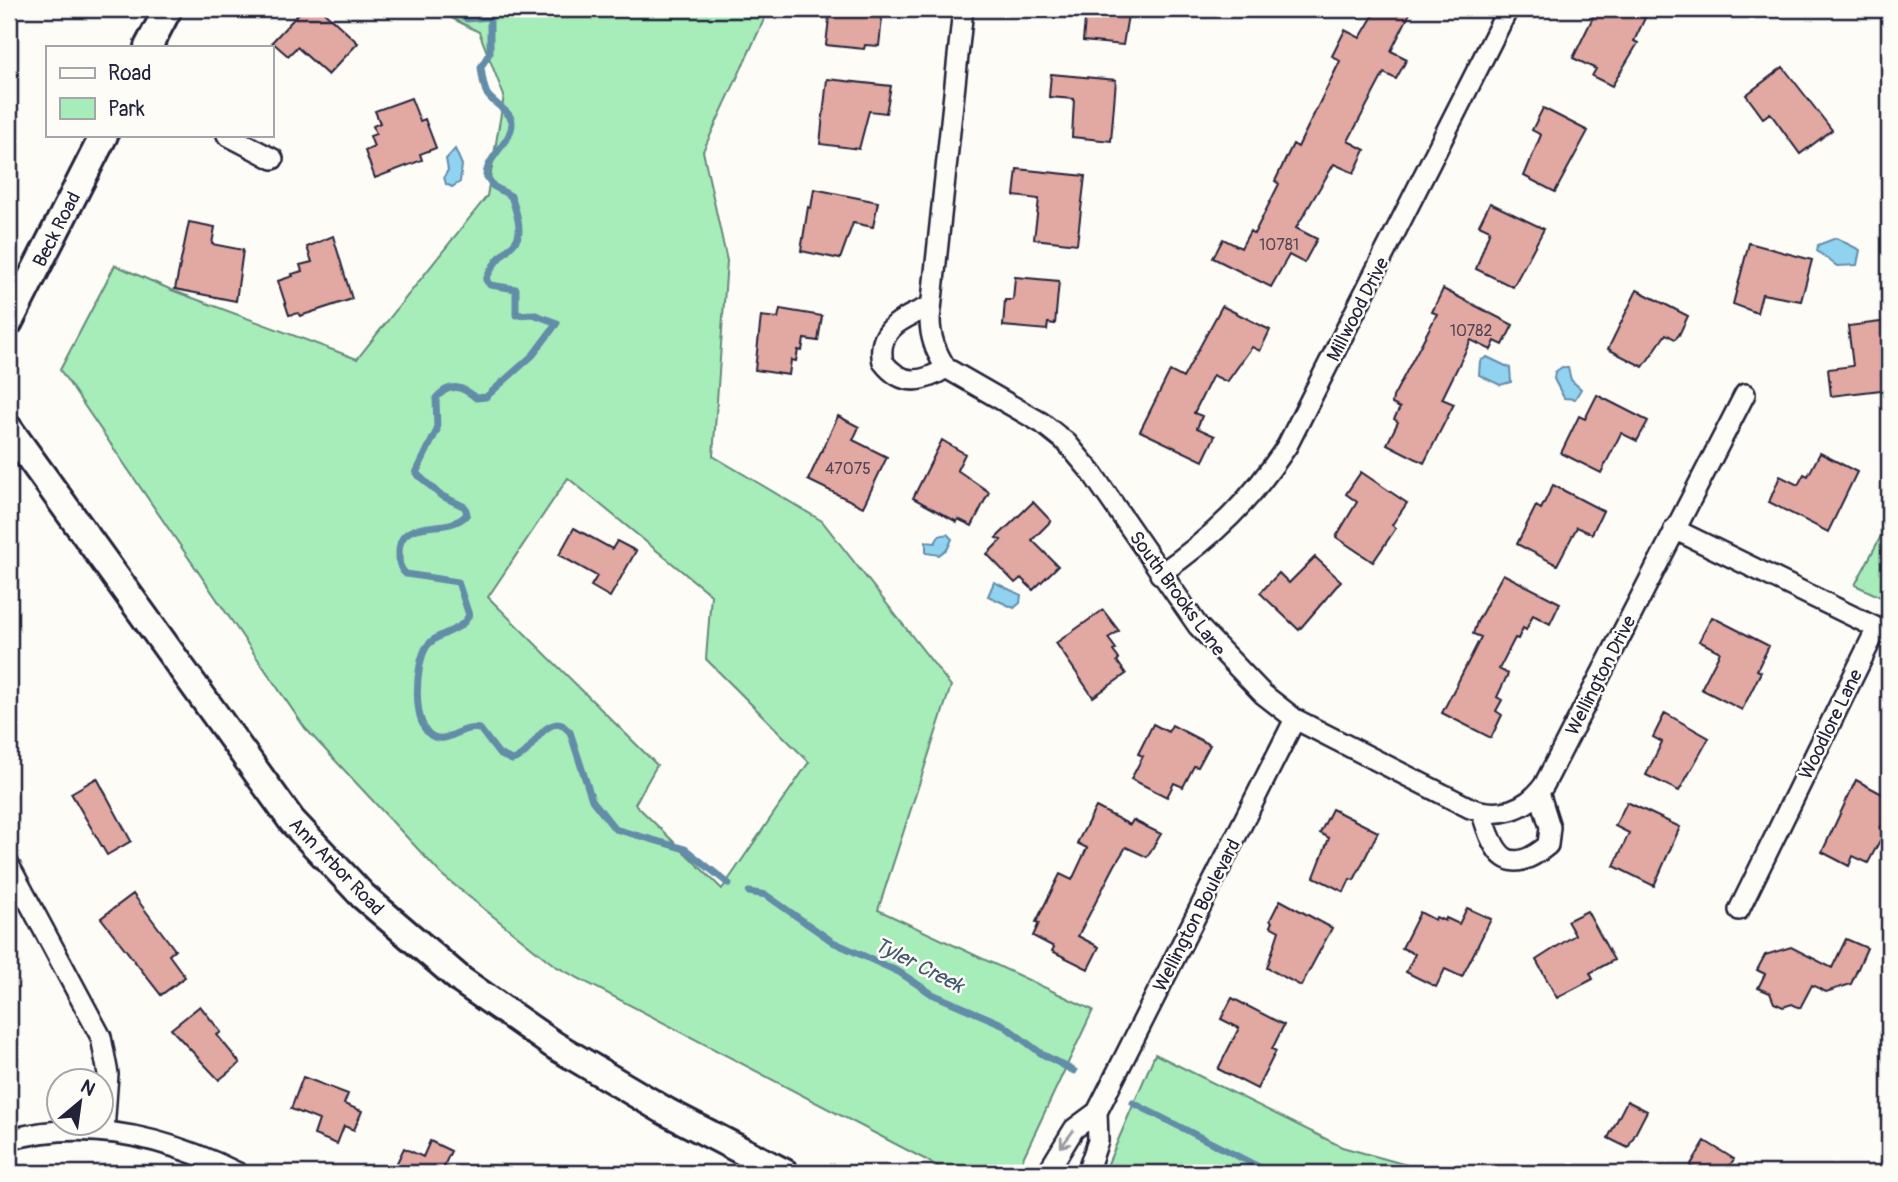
<svg xmlns="http://www.w3.org/2000/svg" width="1898" height="1182" viewBox="0 0 1898 1182" font-family="Pangolin,sans-serif">
<style>
.green{fill:#a7edb9;stroke:#64887a;stroke-width:2;fill-rule:evenodd}
.water{fill:#90d3f1;stroke:#648ca8;stroke-width:2}
.lines{fill:none;stroke-linecap:round;stroke-linejoin:round}
.stream{stroke:#648ca8;stroke-width:7}
.building{fill:#e2a8a2;stroke:#22223b;stroke-width:2}
.minor-casing{stroke:#22223b;stroke-width:24}
.secondary-casing{stroke:#22223b;stroke-width:32}
.minor{stroke:#fdfcf7;stroke-width:19}
.secondary{stroke:#fdfcf7;stroke-width:26}
.oneway{stroke:#9a9aa2}
.labels{text-anchor:middle;stroke-width:5;stroke-linejoin:round;paint-order:stroke}
.number-label{font-size:16px;fill:#524455}
.street-label{font-size:19px;fill:#22223b;stroke:#fdfcf7}
.water-label{font-size:21px;font-style:italic;fill:#435772;stroke:#fdfcf7}
</style>
<rect width="100%" height="100%" fill="#fdfcf7"/>
<filter id="ink" filterUnits="userSpaceOnUse"><feTurbulence type="fractalNoise" baseFrequency=".0143" numOctaves="2"/><feDisplacementMap in="SourceGraphic" scale="14" xChannelSelector="R" yChannelSelector="G"/><feConvolveMatrix kernelMatrix="1 2 1 2 8 2 1 2 1" color-interpolation-filters="sRGB"/></filter>
<g filter="url(#ink)">
<path class="green" d="M 434,9 L 769,9 L 703,151 L 727,261 L 713,456 L 822,521 L 951,686 L 878,910 L 1093,1010 L 1016,1173 L 951,1173 L 555,966 L 442,875 L 305,728 L 60,370 L 115,265 L 174,291 L 357,359 L 487,196 L 504,96 L 479,32 ZM 568,478 L 711,595 L 706,659 L 809,762 L 722,889 L 635,804 L 657,765 L 488,597 Z
M 1889,521 L 1889,601 L 1855,585 Z
M 1155,1054 L 1342,1147 L 1436,1173 L 1104,1173 Z"/>
<path class="water" d="M 455,149 L 462,165 L 460,182 L 452,187 L 446,184 L 444,177 L 448,170 L 446,159 Z
M 1836,238 L 1860,250 L 1857,265 L 1837,266 L 1817,251 L 1818,245 Z
M 1487,357 L 1510,368 L 1511,382 L 1500,385 L 1479,375 L 1480,361 Z
M 1562,367 L 1568,368 L 1571,380 L 1581,389 L 1575,399 L 1564,398 L 1554,379 L 1555,372 Z
M 947,534 L 952,539 L 948,548 L 939,555 L 926,553 L 926,542 L 935,543 L 939,536 Z
M 994,582 L 1021,595 L 1020,603 L 1014,608 L 988,596 Z"/>
<g class="lines">
<path class="stream" d="M 451,9 L 467,19 L 490,17 L 490,52 L 481,67 C 482,75 483,86 487,94 C 492,103 511,111 512,122 C 513,141 488,155 486,175 L 493,186 L 511,196 C 533,257 505,234 486,280 L 490,285 L 516,289 L 516,315 L 533,314 L 557,323 L 533,355 L 486,397 L 476,398 C 462,386 450,382 436,398 L 437,430 L 416,473 L 440,495 L 465,507 L 467,514 C 449,537 398,513 399,554 C 399,562 399,568 406,574 L 458,582 L 469,615 C 460,634 438,631 427,646 C 415,663 411,728 434,737 C 449,743 461,725 480,729 L 499,754 L 512,760 C 533,756 538,722 561,724 L 570,732 L 592,800 L 615,829 L 685,849 L 729,884
M 749,892 L 766,895 L 833,942 L 899,972 L 932,994 L 1002,1024 L 1042,1054 L 1074,1071
M 1133,1103 L 1271,1173"/>
</g>
<path class="building" d="M 303,9 L 321,9 L 358,43 L 328,75 L 297,47 L 288,56 L 272,42 Z
M 830,9 L 883,9 L 879,46 L 865,45 L 864,49 L 826,45 Z
M 1086,9 L 1129,9 L 1123,45 L 1083,41 Z
M 1377,9 L 1412,9 L 1391,51 L 1407,59 L 1396,79 L 1384,73 L 1348,141 L 1365,150 L 1354,173 L 1334,164 L 1296,228 L 1317,239 L 1304,263 L 1289,255 L 1271,287 L 1213,258 L 1223,239 L 1241,248 L 1250,231 L 1254,234 L 1279,184 L 1275,181 L 1293,144 L 1298,147 L 1340,61 L 1332,56 L 1345,30 L 1360,38 Z
M 1597,9 L 1625,9 L 1645,18 L 1634,41 L 1638,43 L 1612,86 L 1592,76 L 1596,69 L 1573,58 Z
M 1783,67 L 1832,130 L 1800,154 L 1770,113 L 1763,118 L 1746,95 Z
M 1051,74 L 1116,80 L 1111,141 L 1072,137 L 1074,99 L 1049,97 Z
M 827,79 L 891,86 L 886,113 L 869,111 L 859,149 L 820,144 Z
M 411,98 L 420,121 L 425,119 L 436,148 L 420,154 L 422,160 L 375,178 L 365,151 L 374,147 L 370,136 L 376,134 L 373,126 L 380,123 L 375,111 Z
M 1543,108 L 1588,131 L 1555,192 L 1524,176 L 1541,135 L 1532,130 Z
M 1017,169 L 1085,176 L 1077,244 L 1034,239 L 1039,199 L 1014,196 Z
M 814,189 L 878,202 L 873,227 L 853,223 L 840,259 L 801,251 L 808,207 L 811,208 Z
M 1490,203 L 1544,229 L 1513,287 L 1476,269 L 1490,230 L 1479,225 Z
M 189,222 L 215,227 L 212,244 L 243,250 L 236,301 L 175,289 Z
M 333,236 L 352,299 L 300,316 L 298,313 L 289,315 L 278,281 L 293,276 L 292,274 L 302,271 L 300,265 L 312,262 L 307,247 Z
M 1749,243 L 1812,260 L 1801,301 L 1762,294 L 1757,313 L 1733,304 Z
M 1015,277 L 1059,281 L 1055,324 L 1048,323 L 1047,330 L 1003,326 L 1005,300 L 1013,300 Z
M 1443,289 L 1513,325 L 1503,345 L 1495,341 L 1491,350 L 1471,340 L 1442,399 L 1454,404 L 1424,463 L 1387,444 L 1398,422 L 1394,419 L 1400,408 L 1392,404 L 1393,397 L 1437,314 L 1432,312 Z
M 1637,290 L 1688,316 L 1679,335 L 1675,339 L 1666,334 L 1643,367 L 1608,349 Z
M 1222,306 L 1270,330 L 1260,351 L 1252,347 L 1227,382 L 1213,375 L 1194,413 L 1202,416 L 1197,428 L 1215,436 L 1203,461 L 1140,431 L 1170,371 L 1183,378 Z
M 780,309 L 822,316 L 818,341 L 804,339 L 802,351 L 798,350 L 796,361 L 791,360 L 789,375 L 755,370 L 761,316 L 778,318 Z
M 1889,321 L 1889,389 L 1831,396 L 1828,369 L 1853,366 L 1848,326 Z
M 1597,395 L 1648,421 L 1637,441 L 1621,433 L 1601,473 L 1561,453 L 1579,416 L 1585,419 Z
M 838,416 L 859,427 L 853,440 L 887,457 L 863,507 L 808,480 Z
M 942,440 L 965,454 L 957,470 L 989,492 L 972,526 L 958,519 L 957,522 L 913,498 Z
M 1820,453 L 1857,472 L 1828,532 L 1769,502 L 1780,476 L 1798,485 L 1804,474 L 1808,476 Z
M 1361,472 L 1407,503 L 1392,525 L 1396,528 L 1373,562 L 1336,537 L 1357,502 L 1346,494 Z
M 1553,485 L 1603,511 L 1592,534 L 1577,527 L 1557,565 L 1517,544 L 1536,506 L 1541,509 Z
M 1033,502 L 1051,521 L 1032,540 L 1058,566 L 1033,590 L 1021,578 L 1015,583 L 987,554 L 1001,540 L 996,538 Z
M 574,528 L 612,549 L 617,541 L 636,551 L 610,597 L 591,586 L 597,576 L 559,555 Z
M 1315,557 L 1341,581 L 1299,630 L 1260,593 L 1279,573 L 1289,583 Z
M 1503,574 L 1560,603 L 1550,624 L 1533,615 L 1526,630 L 1523,628 L 1518,639 L 1515,638 L 1499,669 L 1508,674 L 1497,697 L 1502,700 L 1496,711 L 1502,715 L 1491,738 L 1442,713 L 1481,637 L 1473,634 L 1477,622 Z
M 1103,610 L 1119,631 L 1108,638 L 1116,649 L 1113,651 L 1119,659 L 1117,661 L 1126,674 L 1093,697 L 1056,643 Z
M 1712,617 L 1769,646 L 1757,670 L 1761,672 L 1742,710 L 1701,689 L 1720,652 L 1699,641 Z
M 1665,713 L 1709,738 L 1679,791 L 1646,775 L 1662,742 L 1653,737 Z
M 1153,724 L 1168,732 L 1172,725 L 1210,745 L 1198,767 L 1194,766 L 1183,787 L 1174,783 L 1167,797 L 1131,779 L 1143,756 L 1138,754 Z
M 97,778 L 131,841 L 107,855 L 71,793 Z
M 1856,780 L 1886,796 L 1883,802 L 1889,805 L 1889,811 L 1880,829 L 1885,831 L 1868,863 L 1853,856 L 1849,866 L 1822,852 Z
M 1627,802 L 1680,827 L 1654,886 L 1614,866 L 1629,833 L 1615,826 Z
M 1096,807 L 1130,825 L 1133,820 L 1161,834 L 1147,857 L 1126,847 L 1115,865 L 1078,936 L 1099,947 L 1088,969 L 1052,951 L 1054,947 L 1033,936 L 1039,923 L 1036,922 L 1060,874 L 1072,880 L 1087,848 L 1077,843 Z
M 1332,809 L 1378,832 L 1354,880 L 1350,879 L 1344,892 L 1314,877 L 1329,838 L 1320,833 Z
M 133,894 L 175,950 L 169,955 L 185,977 L 161,995 L 101,918 Z
M 1280,900 L 1332,928 L 1301,986 L 1267,968 L 1279,931 L 1270,926 L 1272,922 L 1270,920 Z
M 1467,908 L 1491,919 L 1462,977 L 1445,969 L 1436,987 L 1406,972 L 1415,954 L 1402,948 L 1420,912 L 1435,920 L 1436,917 L 1445,921 L 1446,918 L 1459,924 Z
M 1587,911 L 1614,960 L 1590,973 L 1593,979 L 1557,998 L 1536,960 L 1575,935 L 1567,921 Z
M 1846,939 L 1867,948 L 1851,984 L 1826,992 L 1812,985 L 1800,1008 L 1792,1004 L 1783,1007 L 1774,1003 L 1770,993 L 1758,988 L 1765,974 L 1757,970 L 1765,955 L 1791,947 L 1832,968 Z
M 1232,998 L 1284,1025 L 1272,1049 L 1276,1051 L 1257,1089 L 1218,1069 L 1239,1028 L 1221,1019 Z
M 200,1006 L 221,1032 L 217,1035 L 240,1063 L 219,1080 L 171,1029 Z
M 303,1077 L 348,1094 L 344,1104 L 362,1111 L 354,1130 L 344,1126 L 337,1144 L 314,1135 L 319,1120 L 291,1109 Z
M 1627,1101 L 1647,1111 L 1628,1148 L 1608,1138 Z
M 430,1141 L 451,1151 L 444,1166 L 460,1173 L 392,1173 L 404,1148 L 423,1157 Z
M 1705,1141 L 1734,1159 L 1725,1173 L 1702,1173 L 1690,1166 Z"/>
<g class="lines">
<defs>
<path id="minor" d="M 963,9 L 930,319 C 930,338 936,352 946,368 L 1042,423 L 1067,443 L 1092,473 L 1198,626 L 1263,694 L 1295,719 L 1470,808 C 1498,818 1526,811 1544,785 L 1745,394
M 227,135 L 273,159
M 931,306 C 906,317 875,328 883,362 C 902,387 923,383 946,368
M 1674,529 L 1877,628 L 1739,910
M 1160,574 C 1215,536 1250,501 1287,446 L 1508,9
M 1482,813 C 1494,854 1507,879 1548,845 L 1550,827 L 1539,792
M 9,865 L 101,1037 L 108,1074 L 104,1131
M 9,1140 C 87,1117 167,1138 238,1173
M 1047,1173 L 1074,1129 L 1097,1112 L 1295,719
M 1087,1173 L 1098,1141 L 1097,1112"/>
<path id="secondary" d="M 148,47 L 168,9
M 9,322 L 104,135
M 9,429 L 292,821 L 363,896 L 462,981 L 554,1045 L 667,1112 L 785,1173"/>
</defs>
<use href="#minor" class="minor-casing"/>
<use href="#secondary" class="secondary-casing"/>
<use href="#minor" class="minor"/>
<use href="#secondary" class="secondary"/>
</g>
<defs><path id="oneway-shaft" d="M-6 0H5M1.5-3L5.5 0L1.5 3" fill="none" stroke-width="1.6" stroke-linecap="round" stroke-linejoin="round" transform="scale(1.75)"/></defs>
<use class="oneway" href="#oneway-shaft" transform="translate(1067 1139) rotate(127)"/>
</g>
<g class="labels">
<g class="number-label">
<text x="1279" y="250">10781</text>
<text x="1471" y="336">10782</text>
<text x="848" y="474">47075</text>
</g>
<g class="street-label">
<text transform="translate(56 229) rotate(-63)" y="7">Beck Road</text>
<text transform="translate(1357 309) rotate(-63)" y="7">Millwood Drive</text>
<text transform="translate(1178 593) rotate(54)" y="7">South Brooks Lane</text>
<text transform="translate(1600 675) rotate(-63)" y="7">Wellington Drive</text>
<text transform="translate(1830 724) rotate(-64)" y="7">Woodlore Lane</text>
<text transform="translate(337 866) rotate(46)" y="7">Ann Arbor Road</text>
<text transform="translate(1196 915) rotate(-63)" y="7">Wellington Boulevard</text>
</g>
<g class="water-label">
<text transform="translate(919 965) rotate(27)" y="7">Tyler Creek</text>
</g>
</g>
<rect width="1898" height="1182" fill="none" stroke="#fdfcf7" stroke-width="35"/>
<rect x="18" y="18" width="1863" height="1147" fill="none" stroke="#22223b" stroke-width="2.5" filter="url(#ink)"/>
<rect x="46" y="46" width="228" height="91" fill="#fdfcf7" stroke="#a5a5ac" stroke-width="2"/>
<rect x="60" y="68" width="35" height="10" fill="#fdfcf7" stroke="#a5a5ac" stroke-width="2"/>
<text x="108" y="80" font-size="21" fill="#22223b">Road</text>
<rect x="60" y="98" width="35" height="21" fill="#a7edb9" stroke="#a5a5ac" stroke-width="2"/>
<text x="108" y="116" font-size="21" fill="#22223b">Park</text>
<g transform="translate(80 1102) rotate(29)"><circle r="33" fill="#fdfcf7" stroke="#a5a5ac" stroke-width="2"/>
<path d="M0-5L12 26L0 18L-12 26Z" fill="#22223b"/>
<text y="-10" font-size="19" font-weight="bold" text-anchor="middle" fill="#22223b">N</text>
</g>
</svg>
